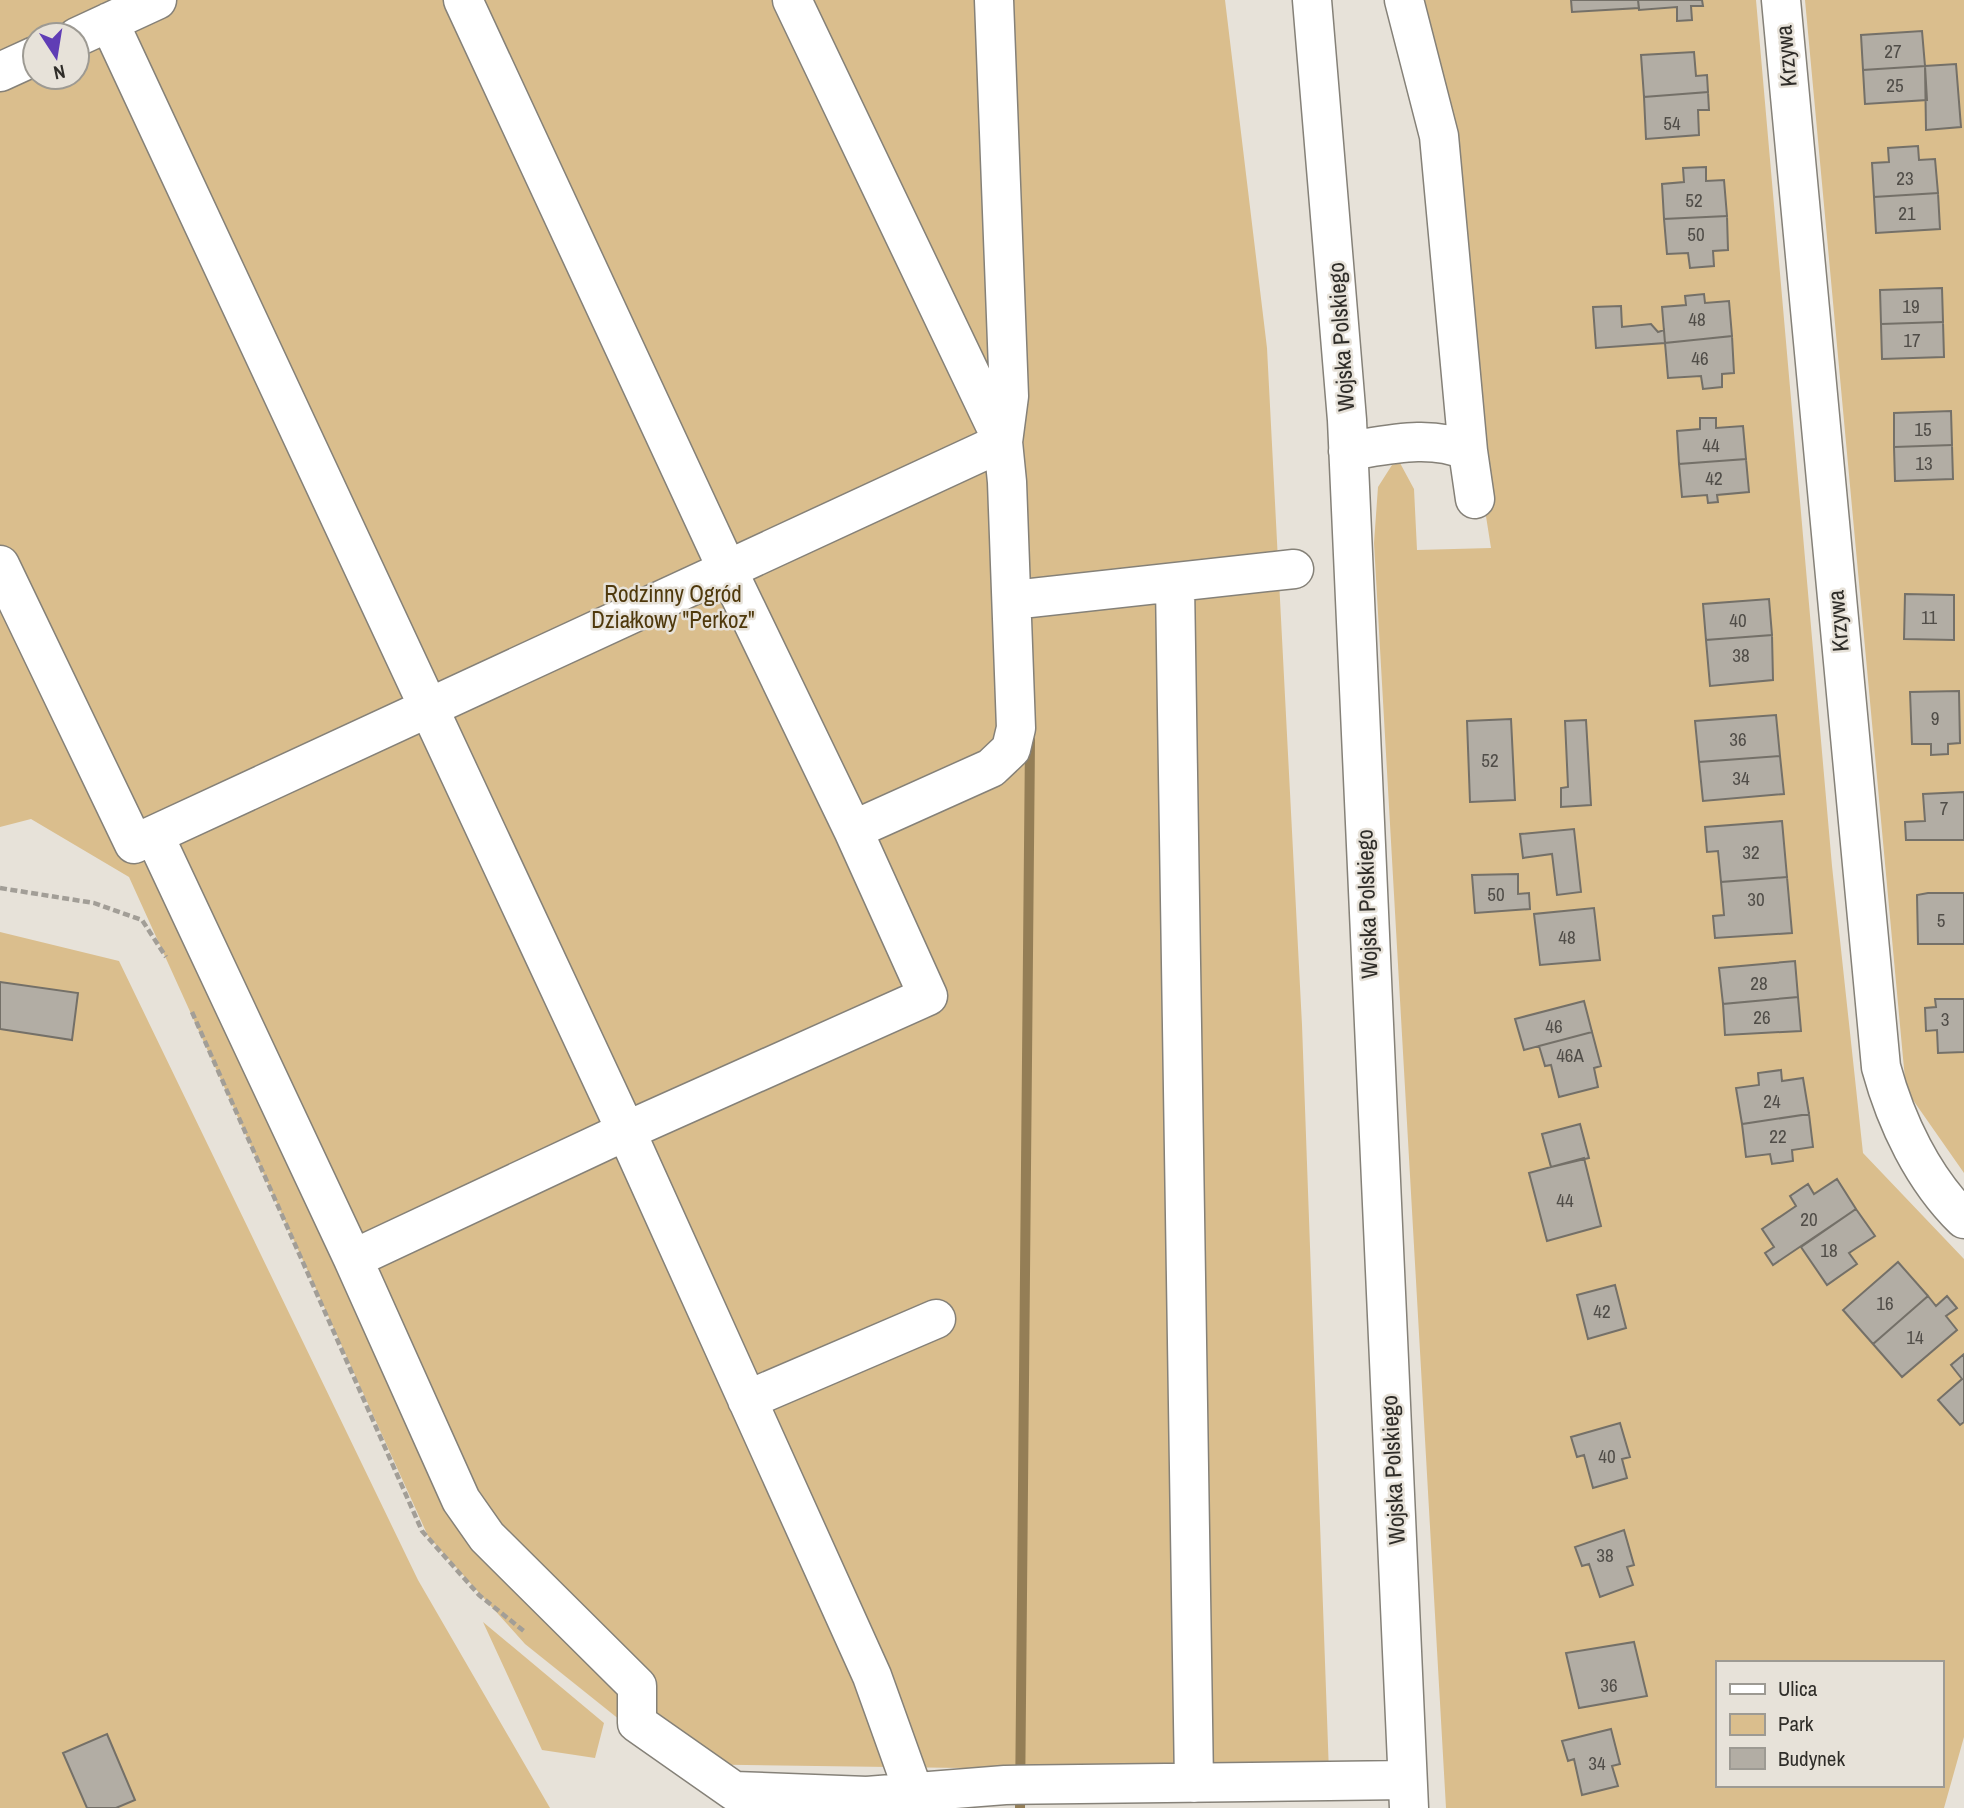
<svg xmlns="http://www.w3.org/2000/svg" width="1964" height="1808" viewBox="0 0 1964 1808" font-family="'Archivo Narrow',sans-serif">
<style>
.green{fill:#dabe8d;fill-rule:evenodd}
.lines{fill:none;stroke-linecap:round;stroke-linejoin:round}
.stream{stroke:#947e56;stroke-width:10}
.building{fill:#b2ada4;stroke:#747068;stroke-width:2}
.minor-casing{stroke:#858178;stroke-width:41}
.path{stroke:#a29e97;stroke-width:4.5;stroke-dasharray:7 3.5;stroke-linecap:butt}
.minor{stroke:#fff;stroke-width:38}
.labels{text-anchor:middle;stroke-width:5;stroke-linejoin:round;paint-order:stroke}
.number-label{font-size:19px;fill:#504d48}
.street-label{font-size:23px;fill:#2f2d29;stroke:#e7e2d9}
.park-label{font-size:23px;fill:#4f390c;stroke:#e7e2d9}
</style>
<rect width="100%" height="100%" fill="#e7e2d9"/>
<path class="green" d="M 0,0 L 1225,0 L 1267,348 L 1302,1025 L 1329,1773 L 675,1764 L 525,1644 L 428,1536 L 129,877 L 31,819 L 0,827 ZM 35,35 L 77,35 L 77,77 L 35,77 Z
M 1417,0 L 1756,0 L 1832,866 L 1863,1153 L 1964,1259 L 1964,1737 L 1944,1808 L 1446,1808 L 1374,543 L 1378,487 L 1392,465 L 1400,463 L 1414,489 L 1417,550 L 1491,548 L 1471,421 ZM 1717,1663 L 1941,1663 L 1941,1785 L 1717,1785 Z
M 1805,0 L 1964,0 L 1964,1173 L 1906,1090 Z
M 0,932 L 119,961 L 418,1580 L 550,1808 L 0,1808 Z
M 483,1622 L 604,1723 L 595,1758 L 542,1750 Z"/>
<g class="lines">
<path class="stream" d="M 1020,1808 L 1030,740"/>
</g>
<path class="building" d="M 1571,0 L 1638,0 L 1639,8 L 1572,12 Z
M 1638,0 L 1702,0 L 1703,6 L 1691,6 L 1692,20 L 1677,21 L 1677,7 L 1639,10 Z
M 1922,31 L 1925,66 L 1863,70 L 1861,35 Z
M 1694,52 L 1696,76 L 1707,75 L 1708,92 L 1644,97 L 1641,55 Z
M 1956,64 L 1961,127 L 1926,130 L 1925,66 Z
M 1925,66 L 1927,100 L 1865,104 L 1863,70 Z
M 1708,92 L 1709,110 L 1698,110 L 1699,135 L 1646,139 L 1644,97 Z
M 1918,146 L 1919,160 L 1935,159 L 1938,193 L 1874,197 L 1872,163 L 1889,162 L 1888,148 Z
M 1706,167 L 1706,181 L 1724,180 L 1727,216 L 1664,219 L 1662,184 L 1684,182 L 1683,168 Z
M 1938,193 L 1940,229 L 1876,233 L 1874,197 Z
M 1727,216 L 1728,250 L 1713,251 L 1714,266 L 1690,268 L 1688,253 L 1667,254 L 1664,219 Z
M 1942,288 L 1943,322 L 1881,324 L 1880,290 Z
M 1704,294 L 1705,303 L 1729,301 L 1732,336 L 1665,343 L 1662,307 L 1686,305 L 1685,296 Z
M 1621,306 L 1622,327 L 1651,324 L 1658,332 L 1664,330 L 1665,343 L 1596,348 L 1593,307 Z
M 1943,322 L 1944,357 L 1882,359 L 1881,324 Z
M 1732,336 L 1734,373 L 1722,374 L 1722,387 L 1703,389 L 1701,376 L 1668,378 L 1665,343 Z
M 1951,411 L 1952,445 L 1894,447 L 1894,413 Z
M 1700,418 L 1716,418 L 1716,428 L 1743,426 L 1746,459 L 1679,464 L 1677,431 L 1700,429 Z
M 1952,445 L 1953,479 L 1895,481 L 1894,447 Z
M 1746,459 L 1749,492 L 1717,495 L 1718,502 L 1708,503 L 1707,495 L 1682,497 L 1679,464 Z
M 1905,594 L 1954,595 L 1954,640 L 1904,639 Z
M 1769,599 L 1772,635 L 1706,640 L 1703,604 Z
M 1772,635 L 1773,680 L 1710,686 L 1706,640 Z
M 1959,691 L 1960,743 L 1948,744 L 1948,754 L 1931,755 L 1931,744 L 1912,744 L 1910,692 Z
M 1776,715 L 1780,756 L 1699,762 L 1695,721 Z
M 1511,719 L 1515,800 L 1470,802 L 1467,721 Z
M 1586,720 L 1591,805 L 1561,807 L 1561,788 L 1568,787 L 1565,721 Z
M 1780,756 L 1784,794 L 1703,801 L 1699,762 Z
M 1964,792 L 1964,840 L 1906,840 L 1905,822 L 1925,821 L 1923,794 Z
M 1782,821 L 1787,877 L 1721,882 L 1718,851 L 1707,852 L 1705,827 Z
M 1574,829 L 1581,892 L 1557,895 L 1552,854 L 1523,858 L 1520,834 Z
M 1518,874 L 1518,894 L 1529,893 L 1530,909 L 1475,913 L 1472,875 Z
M 1787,877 L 1792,933 L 1715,938 L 1713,916 L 1724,915 L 1721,882 Z
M 1928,893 L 1964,893 L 1964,944 L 1918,944 L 1917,895 Z
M 1594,908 L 1600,960 L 1540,965 L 1534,914 Z
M 1795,961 L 1798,997 L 1723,1004 L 1719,968 Z
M 0,982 L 78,993 L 72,1040 L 0,1029 Z
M 1798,997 L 1801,1031 L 1725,1035 L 1723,1004 Z
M 1935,999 L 1964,999 L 1964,1052 L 1938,1053 L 1937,1030 L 1926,1031 L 1925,1008 L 1936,1007 Z
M 1584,1001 L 1592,1032 L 1524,1050 L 1515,1019 Z
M 1592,1032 L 1601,1066 L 1594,1068 L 1598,1087 L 1559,1097 L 1551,1065 L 1545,1066 L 1539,1046 Z
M 1781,1070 L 1782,1081 L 1803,1078 L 1809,1114 L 1742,1124 L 1736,1088 L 1759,1085 L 1758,1073 Z
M 1809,1114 L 1813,1147 L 1792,1150 L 1793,1161 L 1772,1164 L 1770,1154 L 1746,1157 L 1742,1124 Z
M 1580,1124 L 1589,1158 L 1551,1167 L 1542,1134 Z
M 1584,1158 L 1601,1226 L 1547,1241 L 1529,1173 Z
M 1837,1179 L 1856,1209 L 1773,1265 L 1765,1253 L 1774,1247 L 1762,1229 L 1796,1206 L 1790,1196 L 1808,1184 L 1814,1194 Z
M 1856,1209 L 1875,1236 L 1849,1253 L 1857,1264 L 1827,1285 L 1801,1247 Z
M 1898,1262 L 1928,1296 L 1873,1344 L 1843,1310 Z
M 1615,1285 L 1626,1328 L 1588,1339 L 1577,1295 Z
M 1928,1296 L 1936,1306 L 1947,1296 L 1957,1308 L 1946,1316 L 1957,1330 L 1902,1377 L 1873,1344 Z
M 1964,1354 L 1964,1422 L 1960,1425 L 1938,1400 L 1962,1379 L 1951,1365 Z
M 1620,1423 L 1630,1457 L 1622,1459 L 1627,1478 L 1593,1488 L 1584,1455 L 1577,1457 L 1571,1437 Z
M 1624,1530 L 1634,1565 L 1627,1567 L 1633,1585 L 1600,1597 L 1589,1564 L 1582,1566 L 1575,1547 Z
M 1634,1642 L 1647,1696 L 1579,1708 L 1566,1653 Z
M 1611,1729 L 1620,1764 L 1612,1766 L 1618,1786 L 1582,1795 L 1574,1759 L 1568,1761 L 1562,1741 Z
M 107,1734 L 135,1800 L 116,1808 L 87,1808 L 63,1753 Z"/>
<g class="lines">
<defs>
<path id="minor" d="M 463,0 L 727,569 L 853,830 L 928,996 L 626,1131 L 353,1259 L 461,1500 L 487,1537 L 637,1686 L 637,1723 L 734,1791 L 867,1796 L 1005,1785 L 1407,1780
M 792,0 L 1003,442
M 1312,0 L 1347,420 L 1409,1808
M 1404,0 L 1439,136 L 1468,451
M 1781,0 L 1881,1067 C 1896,1122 1923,1179 1964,1219
M 109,22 L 626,1131 L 872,1676 L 914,1793
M 77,37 L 157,0
M 0,72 L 35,56
M 1348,451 C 1388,445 1430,434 1468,451 L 1475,499
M 0,565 L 134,844 L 1003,442
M 1175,584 L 1194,1783
M 1012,600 L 1294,569
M 853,830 L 991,768 L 1011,749 L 1016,728 L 1007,482 L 1003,442 L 1009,396 L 994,0
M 154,835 L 353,1259
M 747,1400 L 936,1319"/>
</defs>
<use href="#minor" class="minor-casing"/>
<path class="path" d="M 0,888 L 94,903 L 142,920 L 166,957
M 192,1012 L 422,1531 L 479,1595 L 525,1632"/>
<use href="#minor" class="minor"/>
</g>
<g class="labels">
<g class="number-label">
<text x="1893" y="58">27</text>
<text x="1895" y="92">25</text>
<text x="1672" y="130">54</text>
<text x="1905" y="185">23</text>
<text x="1694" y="207">52</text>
<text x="1907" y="220">21</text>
<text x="1696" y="241">50</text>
<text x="1911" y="313">19</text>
<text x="1697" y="326">48</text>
<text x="1912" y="347">17</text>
<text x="1700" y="365">46</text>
<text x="1923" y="436">15</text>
<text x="1711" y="452">44</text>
<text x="1924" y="470">13</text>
<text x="1714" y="485">42</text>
<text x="1929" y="624">11</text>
<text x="1738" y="627">40</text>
<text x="1741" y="662">38</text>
<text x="1935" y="725">9</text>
<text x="1738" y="746">36</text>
<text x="1490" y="767">52</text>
<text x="1741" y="785">34</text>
<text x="1944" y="815">7</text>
<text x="1751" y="859">32</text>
<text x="1496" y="901">50</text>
<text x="1756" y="906">30</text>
<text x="1941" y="927">5</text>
<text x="1567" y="944">48</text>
<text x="1759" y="990">28</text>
<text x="1762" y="1024">26</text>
<text x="1945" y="1026">3</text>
<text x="1554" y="1033">46</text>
<text x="1570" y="1062">46A</text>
<text x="1772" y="1108">24</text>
<text x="1778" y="1143">22</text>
<text x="1565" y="1207">44</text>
<text x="1809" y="1226">20</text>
<text x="1829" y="1257">18</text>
<text x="1885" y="1310">16</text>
<text x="1602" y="1318">42</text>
<text x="1915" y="1344">14</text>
<text x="1607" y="1463">40</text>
<text x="1605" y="1562">38</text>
<text x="1609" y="1692">36</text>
<text x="1597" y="1770">34</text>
</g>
<g class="street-label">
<text transform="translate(1786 56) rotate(-95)" y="8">Krzywa</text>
<text transform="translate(1341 337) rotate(-94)" y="8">Wojska Polskiego</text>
<text transform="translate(1838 621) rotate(-95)" y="8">Krzywa</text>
<text transform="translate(1367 904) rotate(-92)" y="8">Wojska Polskiego</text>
<text transform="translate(1393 1470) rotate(-93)" y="8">Wojska Polskiego</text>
</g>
<g class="park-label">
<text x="673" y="602">Rodzinny Ogród<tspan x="673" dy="26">Działkowy "Perkoz"</tspan></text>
</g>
</g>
<rect x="1716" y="1661" width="228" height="126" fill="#e7e2d9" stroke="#9d9a93" stroke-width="2"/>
<rect x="1730" y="1684" width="35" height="10" fill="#ffffff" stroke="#9d9a93" stroke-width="2"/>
<text x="1778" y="1696" font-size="21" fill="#2f2d29">Ulica</text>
<rect x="1730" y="1714" width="35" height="21" fill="#dabe8d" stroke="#9d9a93" stroke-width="2"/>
<text x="1778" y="1731" font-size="21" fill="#2f2d29">Park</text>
<rect x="1730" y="1748" width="35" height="21" fill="#b2ada4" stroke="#9d9a93" stroke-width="2"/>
<text x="1778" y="1766" font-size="21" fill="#2f2d29">Budynek</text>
<g transform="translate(56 56) rotate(168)"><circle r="33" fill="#e7e2d9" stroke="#9d9a93" stroke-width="2"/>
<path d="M0-5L12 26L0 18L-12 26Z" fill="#603db5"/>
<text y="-10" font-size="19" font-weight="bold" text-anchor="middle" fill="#2f2d29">N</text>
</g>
</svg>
